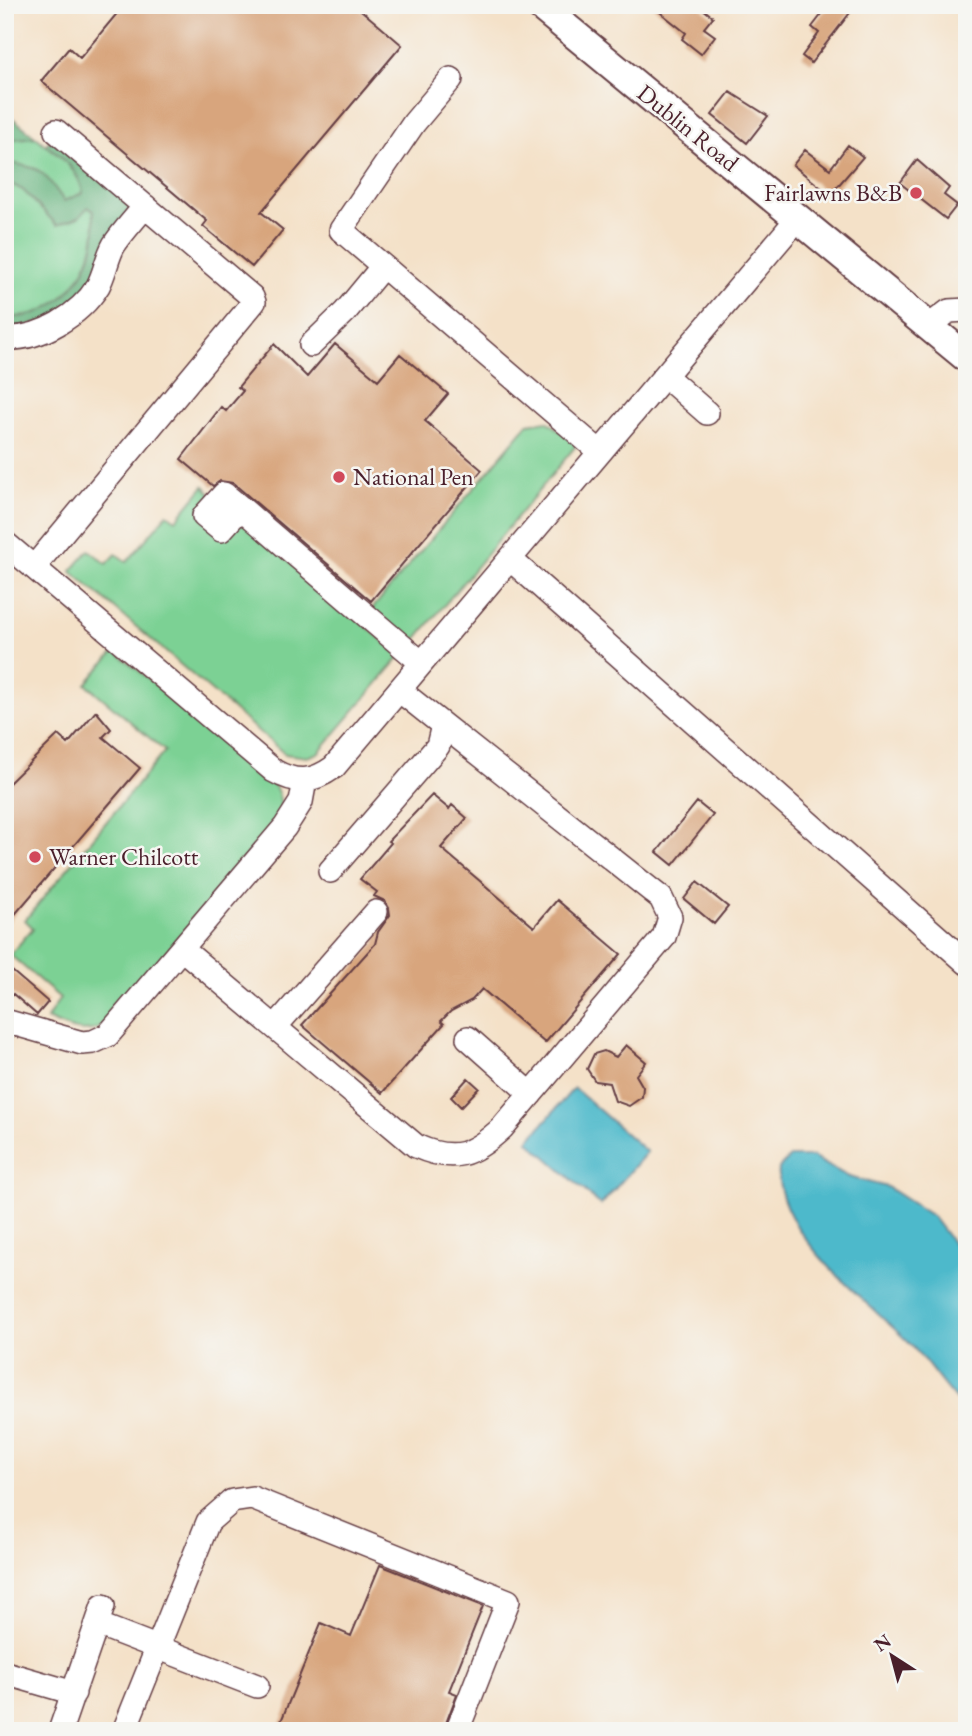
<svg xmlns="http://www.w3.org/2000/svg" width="972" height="1736" viewBox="0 0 972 1736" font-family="'EB Garamond',serif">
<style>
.green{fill:#7cd194;stroke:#637860;stroke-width:2}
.forest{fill:#65b37e;stroke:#586954;stroke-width:2}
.water{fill:#4eb9cb;stroke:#4c6c7b;stroke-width:2}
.building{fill:#d8a57d}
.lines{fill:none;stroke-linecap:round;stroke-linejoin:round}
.minor-casing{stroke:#643c43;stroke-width:26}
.major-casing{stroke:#643c43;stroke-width:32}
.minor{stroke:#fff;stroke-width:23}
.major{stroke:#fff;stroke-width:28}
.poi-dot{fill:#d1495b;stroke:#f6f6f2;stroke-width:2.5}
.labels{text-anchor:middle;stroke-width:5;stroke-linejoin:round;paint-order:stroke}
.street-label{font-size:24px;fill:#4a1f2b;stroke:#f6f6f2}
.poi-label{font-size:24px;fill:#4a1f2b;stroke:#f6f6f2;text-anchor:start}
</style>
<rect width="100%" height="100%" fill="#f6f6f2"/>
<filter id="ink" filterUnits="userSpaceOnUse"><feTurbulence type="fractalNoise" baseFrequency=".0143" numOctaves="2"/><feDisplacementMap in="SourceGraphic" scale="14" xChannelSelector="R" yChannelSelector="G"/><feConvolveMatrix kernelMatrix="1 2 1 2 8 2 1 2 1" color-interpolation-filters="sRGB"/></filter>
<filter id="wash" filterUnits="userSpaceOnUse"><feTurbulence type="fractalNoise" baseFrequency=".00686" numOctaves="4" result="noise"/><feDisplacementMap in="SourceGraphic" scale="28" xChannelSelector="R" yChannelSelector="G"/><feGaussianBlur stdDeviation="1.57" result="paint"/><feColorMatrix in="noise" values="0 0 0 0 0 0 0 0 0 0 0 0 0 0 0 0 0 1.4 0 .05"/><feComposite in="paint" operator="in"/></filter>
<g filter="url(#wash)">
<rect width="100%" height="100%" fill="#f4e1c8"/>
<path class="green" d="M 36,137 C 54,152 79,168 83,193 L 64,201 L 37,169 L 5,162 L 5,140 Z
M 5,181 L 23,190 L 57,225 L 88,207 L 94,211 C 93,219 96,226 95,233 C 89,279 54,321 5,317 L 5,278 L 10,266 L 5,262 Z
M 547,421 L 573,440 L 575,447 L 414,642 L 371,610 L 528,424 Z
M 204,486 L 241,524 L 249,526 L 401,656 L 318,753 L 307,757 L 285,754 L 71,571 L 89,550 L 107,564 L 116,554 L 127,562 L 167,514 L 176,520 Z
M 115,651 L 266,776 C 280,789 284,803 278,821 L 105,1025 C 85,1037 66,1028 47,1019 L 60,998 L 10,955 L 33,928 L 25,920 L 165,751 L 86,684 Z"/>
<path class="forest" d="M 5,112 L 36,137 L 5,140 Z
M 54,137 L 135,206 L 94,283 L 48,321 L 5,330 L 5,317 C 52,321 92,279 95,233 C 95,226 93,219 94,211 L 88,207 L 79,217 L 57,225 L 23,190 L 5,181 L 5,162 C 43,168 42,170 64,201 L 83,193 C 81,174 61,154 45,145 Z"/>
<path class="water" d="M 574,1088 L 647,1152 L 601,1205 L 528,1141 Z
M 790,1157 L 812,1157 L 849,1177 L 887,1187 L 932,1216 L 967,1262 L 967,1411 C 945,1391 931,1366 911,1345 C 870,1303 773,1232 779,1168 Z"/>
<g id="blocks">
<path class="building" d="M 124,5 L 355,5 L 402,45 L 261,212 L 283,230 L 252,267 L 203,226 L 207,221 L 41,81 L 69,48 L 80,58 Z
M 651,5 L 698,5 L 713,17 L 704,28 L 715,36 L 701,54 L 682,39 L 686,33 Z
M 829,5 L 856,5 L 811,63 L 802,56 L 819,33 L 812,27 Z
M 730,92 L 768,116 L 747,143 L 712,115 Z
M 848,145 L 863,157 L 830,195 L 793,165 L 805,150 L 830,169 Z
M 917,160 L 949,188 L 944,195 L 957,205 L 946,219 L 900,183 Z
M 274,344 L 307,377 L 335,344 L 378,380 L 400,354 L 448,394 L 425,421 L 482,470 L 371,601 L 233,483 L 220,481 L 213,486 L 181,459 L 221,407 L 226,411 L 243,391 L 238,387 Z
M 96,711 L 111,729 L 103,737 L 140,768 L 5,926 L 5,787 L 58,735 L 68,744 Z
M 432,795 L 449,809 L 452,805 L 467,818 L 441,848 L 534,927 L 557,900 L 621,954 L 545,1043 L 482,989 L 472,1000 L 451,1011 L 441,1021 L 444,1024 L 382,1093 L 302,1025 L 375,944 L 378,932 L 390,915 L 389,908 L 385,901 L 374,896 L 377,892 L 360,879 L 391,843 L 388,841 Z
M 697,802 L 713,815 L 673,865 L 657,852 Z
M 697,882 L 728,907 L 714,924 L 684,899 Z
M 5,965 L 48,1002 L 37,1015 L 13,994 L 5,1003 Z
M 626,1045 L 646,1062 L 636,1075 L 643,1087 L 642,1097 L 629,1106 L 615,1101 L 609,1083 L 595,1081 L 587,1069 L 594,1054 L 604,1051 L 616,1057 Z
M 468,1078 L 479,1088 L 461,1107 L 451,1097 Z
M 380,1565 L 483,1606 L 449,1691 L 457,1694 L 443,1731 L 277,1731 L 321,1623 L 351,1636 Z"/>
</g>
</g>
<g filter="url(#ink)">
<use href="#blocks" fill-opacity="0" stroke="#643c43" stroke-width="2"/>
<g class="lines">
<defs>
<path id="minor" d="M 451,79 L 414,123 L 341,230 L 600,452
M 929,326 L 949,311 L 967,310
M 5,338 C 40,340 80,315 98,286 C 105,273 107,257 114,245 C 123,231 135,219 145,206
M 311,345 L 345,312 L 383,266
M 665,376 L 707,413
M 241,508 L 221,530 L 204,516 L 224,494 L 241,508 L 410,653 L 422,663
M 5,543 L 274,771 C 297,784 313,782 334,767 L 798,218
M 510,559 L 967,963
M 34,567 L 254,302 L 252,297 L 56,131
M 330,871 L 438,746 L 443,725 L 399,690
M 182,949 L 416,1146 C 454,1163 473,1155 502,1128 L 664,937 L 670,917 L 661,898 L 443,725
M 5,1021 L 82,1043 L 93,1042 L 108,1035 L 285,827 L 301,802 L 305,780
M 275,1027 L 376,912
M 468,1038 L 531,1094
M 97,1624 L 257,1686
M 5,1673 L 74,1693
M 60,1731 L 103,1606
M 124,1731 L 208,1522 L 232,1501 L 252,1498 L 508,1601 L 457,1731"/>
<path id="major" d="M 539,5 L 967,358"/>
</defs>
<use href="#minor" class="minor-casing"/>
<use href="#major" class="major-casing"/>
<use href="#minor" class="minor"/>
<use href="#major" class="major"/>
</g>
</g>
<g class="poi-dot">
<circle cx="916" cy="193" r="7"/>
<circle cx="339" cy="477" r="7"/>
<circle cx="35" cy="857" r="7"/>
</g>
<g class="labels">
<g class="street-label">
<text transform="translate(688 128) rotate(39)" y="8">Dublin Road</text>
</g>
<g class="poi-label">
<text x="902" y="201" text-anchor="end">Fairlawns B&amp;B</text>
<text x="353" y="485">National Pen</text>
<text x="49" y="865">Warner Chilcott</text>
</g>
</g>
<rect width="972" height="1736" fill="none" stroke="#f6f6f2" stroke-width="28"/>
<g transform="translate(892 1656) rotate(324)" stroke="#f6f6f2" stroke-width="5" paint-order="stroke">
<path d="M0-5L12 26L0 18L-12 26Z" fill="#4a1f2b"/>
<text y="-10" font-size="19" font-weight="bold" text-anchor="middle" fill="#4a1f2b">N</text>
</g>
</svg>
